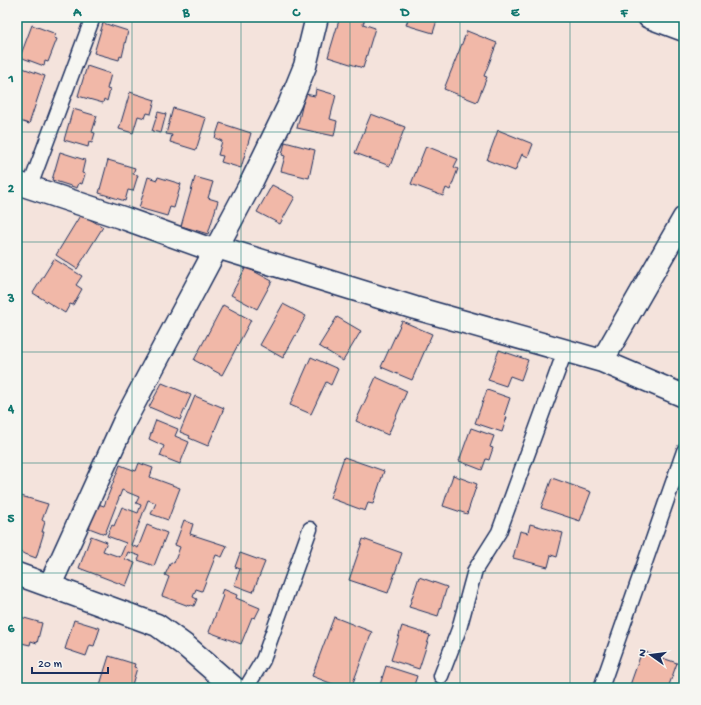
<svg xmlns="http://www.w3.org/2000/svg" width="701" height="705" viewBox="0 0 701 705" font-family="'Gochi Hand',sans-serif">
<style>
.building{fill:#f1b8a8;stroke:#1b2f5e}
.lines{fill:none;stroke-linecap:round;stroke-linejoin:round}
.lane-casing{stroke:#1b2f5e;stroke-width:17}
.street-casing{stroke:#1b2f5e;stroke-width:25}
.lane{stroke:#f6f6f2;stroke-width:14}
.street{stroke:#f6f6f2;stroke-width:22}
.grid{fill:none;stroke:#0f766e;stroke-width:1;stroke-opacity:0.55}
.neatline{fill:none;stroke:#0f766e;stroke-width:1.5}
.grid-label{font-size:13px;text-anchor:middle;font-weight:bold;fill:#0f766e}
</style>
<rect width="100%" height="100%" fill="#f4e3dc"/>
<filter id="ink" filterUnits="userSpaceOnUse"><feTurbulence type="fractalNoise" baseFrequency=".025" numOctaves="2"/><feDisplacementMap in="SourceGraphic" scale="8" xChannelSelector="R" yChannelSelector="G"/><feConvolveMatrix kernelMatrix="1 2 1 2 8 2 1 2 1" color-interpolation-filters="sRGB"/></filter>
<g filter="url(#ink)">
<path class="building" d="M 340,17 L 358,17 L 365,19 L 363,24 L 375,28 L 363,68 L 328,57 Z
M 409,17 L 438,17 L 433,33 L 406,25 Z
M 103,23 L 128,31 L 122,57 L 120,56 L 119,60 L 94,53 Z
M 32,25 L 56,34 L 54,38 L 57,39 L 48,62 L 45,61 L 44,66 L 20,57 Z
M 467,31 L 497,43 L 484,76 L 487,77 L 477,102 L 444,89 Z
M 17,66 L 45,76 L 29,124 L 17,120 Z
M 87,66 L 111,74 L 107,89 L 110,90 L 107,101 L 104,99 L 103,103 L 78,96 Z
M 316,89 L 336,95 L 330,119 L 337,121 L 334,136 L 297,128 L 305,94 L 315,96 Z
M 130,92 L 155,100 L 151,114 L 147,113 L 145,118 L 138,116 L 133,133 L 119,129 Z
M 173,108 L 206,118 L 196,150 L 170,142 L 172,135 L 166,134 Z
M 73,109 L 97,116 L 92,132 L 95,133 L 92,143 L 89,142 L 88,147 L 64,140 Z
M 158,112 L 166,114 L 161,133 L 152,131 Z
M 371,114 L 405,127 L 390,166 L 355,153 Z
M 220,123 L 251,133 L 241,168 L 221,162 L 223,156 L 218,155 L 222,141 L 215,138 Z
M 498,130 L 533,144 L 528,157 L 522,154 L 515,171 L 487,160 Z
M 17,142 L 19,142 L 18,147 L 22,148 L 17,163 Z
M 285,142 L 315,150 L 309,178 L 281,171 L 285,156 L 282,155 Z
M 426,146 L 458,159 L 454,167 L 458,169 L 450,190 L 446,188 L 443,196 L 411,184 Z
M 60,152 L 85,160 L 82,173 L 85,174 L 82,184 L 79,183 L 77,188 L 52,180 Z
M 108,160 L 135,168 L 133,174 L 138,175 L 133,191 L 128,190 L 125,201 L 99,193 Z
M 148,177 L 157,180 L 158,177 L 181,184 L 174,208 L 170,207 L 167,216 L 139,208 Z
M 195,177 L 213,182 L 208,198 L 218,201 L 208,234 L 181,226 Z
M 272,185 L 295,197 L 280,224 L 257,212 Z
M 81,214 L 103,227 L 77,269 L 56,255 Z
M 54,259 L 82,276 L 76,285 L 82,289 L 73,305 L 70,304 L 65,313 L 33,293 Z
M 246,267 L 272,281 L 257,309 L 231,295 Z
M 283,304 L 306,316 L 283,358 L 260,345 Z
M 223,305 L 251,320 L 222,375 L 194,360 Z
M 337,317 L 361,331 L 343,361 L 319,346 Z
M 402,321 L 432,334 L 412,380 L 381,367 Z
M 499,350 L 528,360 L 521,380 L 510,376 L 506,386 L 488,380 Z
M 311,357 L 338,369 L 331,385 L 326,382 L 311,414 L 290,405 Z
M 376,377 L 407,391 L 388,435 L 356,421 Z
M 162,383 L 191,395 L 180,420 L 149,407 Z
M 487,390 L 510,398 L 504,416 L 507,417 L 502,432 L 475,423 Z
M 195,396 L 224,408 L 208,446 L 189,438 L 190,436 L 180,432 Z
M 156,420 L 178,429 L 175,436 L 189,442 L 180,464 L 160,456 L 164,446 L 149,439 Z
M 471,428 L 494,436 L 490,447 L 493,448 L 489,460 L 486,459 L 482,470 L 459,461 Z
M 344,457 L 384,471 L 373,504 L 368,503 L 365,511 L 330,498 Z
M 139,463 L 153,468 L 150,477 L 180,488 L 168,520 L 151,514 L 156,503 L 148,500 L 131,545 L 138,548 L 147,525 L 167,533 L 154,566 L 138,560 L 140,556 L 128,552 L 125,559 L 135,563 L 126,586 L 79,568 L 91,536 L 107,542 L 103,551 L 120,557 L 126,543 L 107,536 L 112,525 L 114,526 L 122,507 L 138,513 L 141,505 L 136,503 L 139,497 L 122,490 L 105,534 L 89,528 L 98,504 L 104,506 L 120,465 L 136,471 Z
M 453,475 L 477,484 L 467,514 L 443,506 Z
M 552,478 L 591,492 L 580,521 L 541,508 Z
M 21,496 L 48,504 L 42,520 L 45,522 L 42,532 L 44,532 L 36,558 L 17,551 L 17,508 Z
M 184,520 L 193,524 L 190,534 L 227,546 L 222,557 L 216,555 L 202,591 L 196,589 L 193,597 L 197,599 L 194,606 L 190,605 L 189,606 L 162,596 L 169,577 L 165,575 L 171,562 L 174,563 L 180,547 L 175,545 Z
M 530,524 L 563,533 L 557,557 L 551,555 L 548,567 L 513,558 L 520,531 L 528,533 Z
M 363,539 L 402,553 L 388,593 L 349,580 Z
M 240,553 L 265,562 L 253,592 L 234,585 L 240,569 L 235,567 Z
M 419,577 L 447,587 L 438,616 L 409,607 Z
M 223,589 L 237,595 L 236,598 L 260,608 L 255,618 L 252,617 L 241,644 L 209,632 L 222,598 L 223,595 L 221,594 Z
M 17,616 L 42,623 L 37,643 L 31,641 L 30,645 L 17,642 Z
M 334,617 L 372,632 L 351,688 L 343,688 L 312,676 Z
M 74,620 L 100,628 L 94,646 L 90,645 L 86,656 L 65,649 Z
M 402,626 L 430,635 L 419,669 L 391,660 Z
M 642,651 L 677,663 L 668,688 L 629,688 Z
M 109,656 L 135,664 L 134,667 L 137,668 L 131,688 L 99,688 Z
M 386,666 L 417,676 L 413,688 L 379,688 Z"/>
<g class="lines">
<defs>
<path id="lane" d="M 30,186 L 93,17
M 441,676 L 459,629 L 475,570 L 499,532 L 565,351
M 246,688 L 263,660 L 310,529
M 601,688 L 684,451"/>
<path id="street" d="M 649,17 L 684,30
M 17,183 L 126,219 L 215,251
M 217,247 L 415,308 L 602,361 L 684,396
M 602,361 L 684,218
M 17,574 L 157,625 L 187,647 L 234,688
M 50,585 L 125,420 L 251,183 L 290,103 L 305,66 L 317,17"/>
</defs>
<use href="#lane" class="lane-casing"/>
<use href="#street" class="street-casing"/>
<use href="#lane" class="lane"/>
<use href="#street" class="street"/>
</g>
</g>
<path class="grid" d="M 132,17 L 132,688M 241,17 L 241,688M 350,17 L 350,688M 460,17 L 460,688M 570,17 L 570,688M 17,132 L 684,132M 17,242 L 684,242M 17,352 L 684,352M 17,463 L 684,463M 17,573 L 684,573"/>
<rect width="701" height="705" fill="none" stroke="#f6f6f2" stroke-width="44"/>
<g transform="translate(651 655) rotate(284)" stroke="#f6f6f2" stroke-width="3" paint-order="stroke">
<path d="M0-3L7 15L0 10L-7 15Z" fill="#1b2f5e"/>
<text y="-6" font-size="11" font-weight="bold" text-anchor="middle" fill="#1b2f5e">N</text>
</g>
<path d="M32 667v6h76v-6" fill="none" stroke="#1b2f5e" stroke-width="2"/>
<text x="38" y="667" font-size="12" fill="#1b2f5e" stroke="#f6f6f2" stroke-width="3" paint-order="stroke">20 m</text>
<rect x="22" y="22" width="657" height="661" class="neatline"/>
<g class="grid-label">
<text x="77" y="16">A</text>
<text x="186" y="16">B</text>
<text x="296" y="16">C</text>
<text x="405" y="16">D</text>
<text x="515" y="16">E</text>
<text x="624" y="16">F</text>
<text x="11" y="82">1</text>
<text x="11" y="192">2</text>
<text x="11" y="302">3</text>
<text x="11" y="412">4</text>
<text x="11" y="522">5</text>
<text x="11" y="632">6</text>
</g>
</svg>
